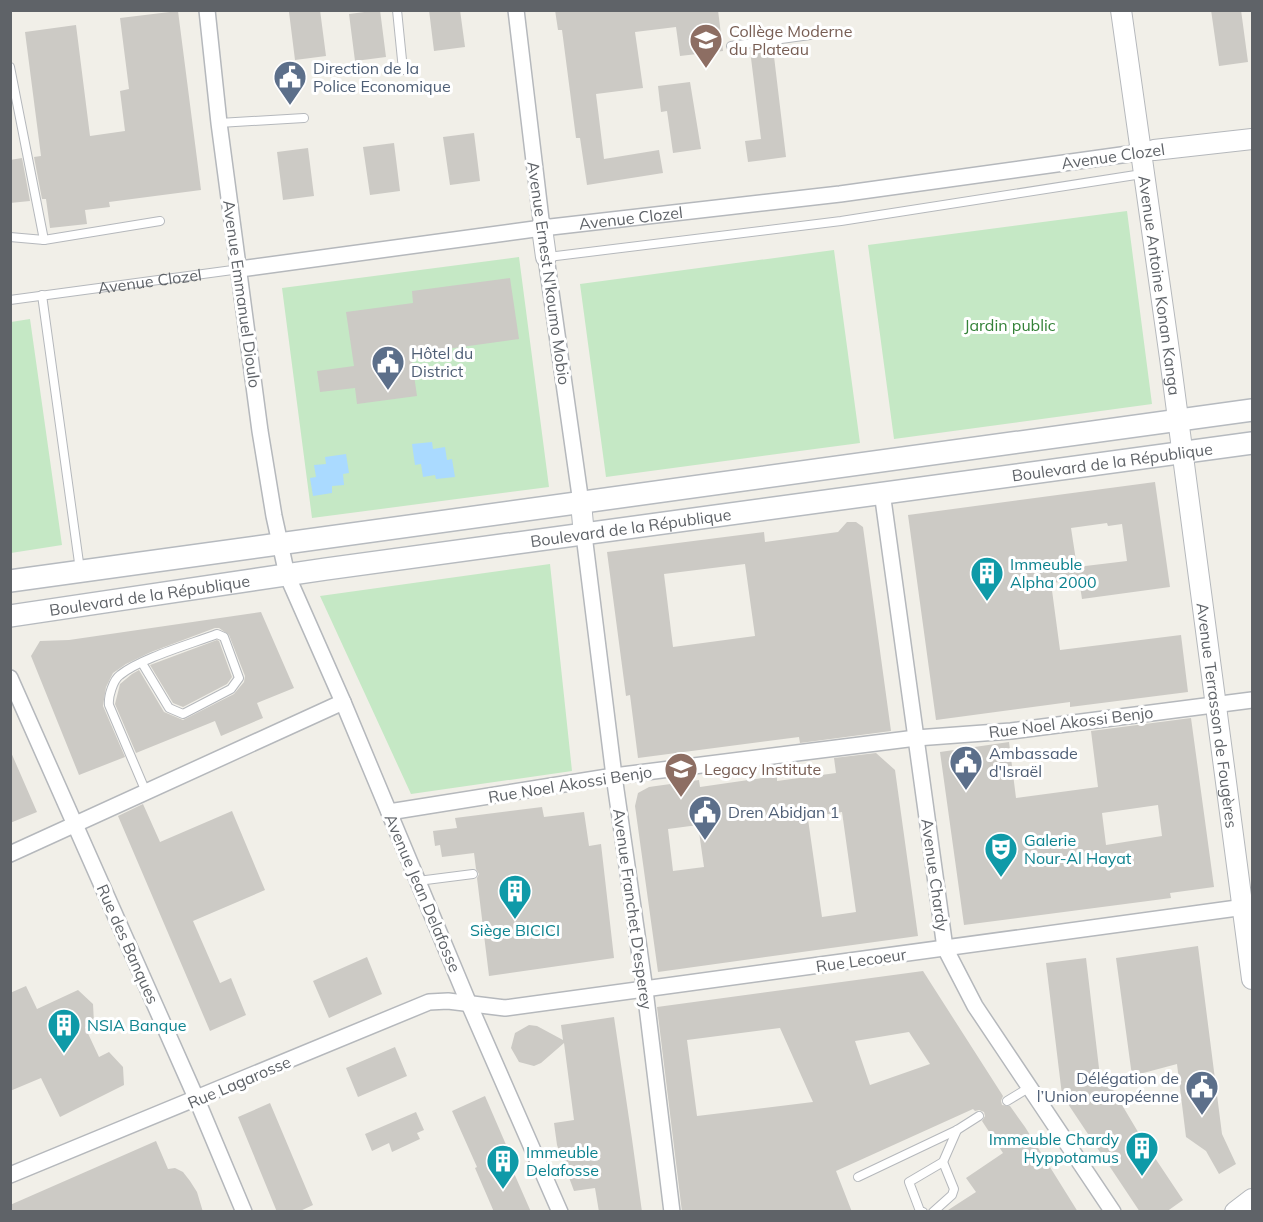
<svg xmlns="http://www.w3.org/2000/svg" width="1263" height="1222" viewBox="0 0 1263 1222" font-family="Mulish,sans-serif">
<style>
.green{fill:#c5e8c5}
.water{fill:#aadaff}
.building{fill:#cccac5;fill-rule:evenodd}
.lines{fill:none;stroke-linecap:round;stroke-linejoin:round}
.service-casing{stroke:#b5b8bc;stroke-width:10}
.minor-casing{stroke:#b5b8bc;stroke-width:18}
.tertiary-casing{stroke:#b5b8bc;stroke-width:22}
.secondary-casing{stroke:#b6babf;stroke-width:24}
.service{stroke:#fff;stroke-width:8}
.minor{stroke:#fff;stroke-width:15}
.tertiary{stroke:#fff;stroke-width:20}
.secondary{stroke:#fff;stroke-width:21}
.labels{text-anchor:middle;stroke-width:6;stroke-linejoin:round;paint-order:stroke}
.education-label{font-size:16px;fill:#785e54;stroke:#fff;text-anchor:start}
.service-label{font-size:16px;fill:#4e5e75;stroke:#fff;text-anchor:start}
.street-label{font-size:16px;fill:#5f6368;stroke:#fff}
.park-label{font-size:16px;fill:#348238;stroke:#fff}
.culture-label{font-size:16px;fill:#0d838f;stroke:#fff;text-anchor:start}
</style>
<rect width="100%" height="100%" fill="#f1efe8"/>
<path class="green" d="M 1127,211 L 1152,404 L 894,439 L 868,245 Z
M 834,250 L 860,443 L 606,477 L 580,284 Z
M 519,257 L 549,487 L 312,518 L 282,288 Z
M 30,319 L 62,545 L 11,553 L 11,322 Z
M 550,564 L 572,771 L 411,794 L 320,596 Z"/>
<path class="water" d="M 432,442 L 433,449 L 445,447 L 447,460 L 452,459 L 455,477 L 436,479 L 435,475 L 423,477 L 421,464 L 415,465 L 412,444 Z
M 346,454 L 349,473 L 343,474 L 344,485 L 332,486 L 332,493 L 313,496 L 310,478 L 316,477 L 314,465 L 326,464 L 325,457 Z"/>
<path class="building" d="M 300,10 L 320,10 L 326,56 L 295,60 L 289,12 Z
M 380,10 L 386,57 L 355,61 L 349,14 Z
M 429,10 L 460,10 L 465,47 L 434,51 Z
M 555,10 L 718,10 L 723,51 L 680,56 L 676,27 L 635,32 L 643,88 L 596,94 L 604,159 L 659,150 L 663,173 L 587,185 L 580,138 L 576,138 L 562,30 L 558,30 Z
M 1211,10 L 1241,10 L 1248,62 L 1219,66 Z
M 178,11 L 201,190 L 109,202 L 110,207 L 85,210 L 87,224 L 50,228 L 46,199 L 42,199 L 34,157 L 41,156 L 25,32 L 76,25 L 90,136 L 125,131 L 120,91 L 129,89 L 120,18 Z
M 773,48 L 786,157 L 748,162 L 745,141 L 761,139 L 750,50 Z
M 690,82 L 701,149 L 673,153 L 667,111 L 661,112 L 658,86 Z
M 474,133 L 480,181 L 450,185 L 443,137 Z
M 394,143 L 400,191 L 370,195 L 363,147 Z
M 308,148 L 314,196 L 283,200 L 277,152 Z
M 22,158 L 30,201 L 10,203 L 10,160 Z
M 510,278 L 519,339 L 411,354 L 417,396 L 357,404 L 355,388 L 320,392 L 317,371 L 354,366 L 346,312 L 413,303 L 412,291 Z
M 1155,482 L 1170,587 L 1082,599 L 1079,580 L 1051,583 L 1060,650 L 1181,635 L 1188,692 L 1070,707 L 1070,702 L 936,720 L 908,515 ZM 1107,523 L 1108,526 L 1122,524 L 1127,561 L 1077,567 L 1071,528 Z
M 847,522 L 856,522 L 863,527 L 891,731 L 800,743 L 799,737 L 638,758 L 630,695 L 626,696 L 607,552 L 764,532 L 765,542 L 838,532 ZM 745,564 L 755,636 L 673,647 L 664,574 Z
M 261,612 L 294,688 L 257,703 L 263,718 L 221,736 L 215,721 L 136,753 L 115,704 L 120,684 L 132,674 L 139,670 L 164,712 L 183,720 L 234,694 L 244,682 L 245,676 L 229,635 L 219,628 L 215,628 L 151,652 L 126,664 L 113,673 L 106,687 L 103,706 L 125,757 L 79,775 L 31,656 L 40,641 L 69,640 Z
M 217,640 L 219,641 L 232,677 L 227,684 L 183,707 L 173,703 L 150,665 Z
M 1191,718 L 1214,887 L 1170,893 L 1171,898 L 964,925 L 940,752 L 1009,742 L 1016,798 L 1098,787 L 1091,731 ZM 1158,805 L 1162,836 L 1106,845 L 1102,813 Z
M 10,750 L 37,812 L 10,823 Z
M 876,753 L 895,770 L 918,936 L 658,972 L 635,806 L 638,793 L 649,787 L 699,780 L 700,787 L 777,776 L 777,781 L 836,773 L 834,758 ZM 842,812 L 856,912 L 822,917 L 808,819 L 815,818 L 815,816 ZM 698,825 L 704,867 L 673,871 L 668,829 Z
M 143,804 L 160,842 L 232,811 L 265,890 L 193,921 L 220,983 L 231,978 L 246,1015 L 210,1031 L 118,816 Z
M 542,807 L 544,817 L 584,812 L 589,846 L 601,844 L 614,958 L 489,976 L 477,878 L 479,874 L 476,869 L 474,853 L 442,857 L 440,845 L 435,846 L 433,831 L 457,828 L 455,818 Z
M 1198,946 L 1222,1134 L 1236,1164 L 1219,1174 L 1206,1151 L 1186,1137 L 1177,1064 L 1132,1076 L 1116,958 Z
M 367,957 L 382,994 L 329,1018 L 313,981 Z
M 1086,958 L 1101,1085 L 1109,1083 L 1141,1137 L 1183,1200 L 1166,1212 L 1140,1212 L 1062,1095 L 1046,963 Z
M 923,971 L 1003,1096 L 1001,1101 L 1002,1105 L 1010,1106 L 1025,1127 L 1078,1212 L 945,1212 L 976,1192 L 966,1178 L 1003,1153 L 982,1121 L 985,1116 L 984,1112 L 979,1110 L 975,1111 L 973,1109 L 836,1171 L 852,1212 L 682,1212 L 657,1007 ZM 780,1028 L 813,1102 L 697,1116 L 687,1040 ZM 909,1032 L 930,1064 L 870,1085 L 855,1041 Z
M 26,986 L 37,1009 L 78,990 L 93,1004 L 94,1023 L 85,1027 L 99,1057 L 109,1052 L 123,1067 L 124,1085 L 60,1117 L 41,1078 L 10,1091 L 10,993 Z
M 614,1017 L 632,1139 L 642,1212 L 599,1212 L 595,1188 L 574,1191 L 557,1145 L 554,1123 L 574,1120 L 564,1043 L 541,1063 L 534,1066 L 519,1062 L 511,1048 L 515,1033 L 529,1025 L 537,1026 L 563,1040 L 561,1025 Z
M 395,1047 L 407,1076 L 358,1097 L 346,1068 Z
M 485,1096 L 507,1147 L 503,1148 L 531,1212 L 494,1212 L 475,1168 L 477,1167 L 452,1111 Z
M 270,1103 L 313,1205 L 298,1212 L 277,1212 L 238,1117 Z
M 416,1112 L 424,1130 L 417,1133 L 420,1139 L 392,1152 L 389,1143 L 372,1151 L 365,1134 Z
M 156,1141 L 168,1169 L 175,1168 L 183,1172 L 190,1181 L 197,1192 L 203,1212 L 10,1212 L 10,1205 Z"/>
<g class="lines">
<defs>
<g id="service">
<path d="M 397,10 L 403,70"/>
<path d="M 731,46 L 817,34"/>
<path d="M 10,67 L 44,240"/>
<path d="M 219,123 L 304,118"/>
<path d="M 10,237 L 44,240 L 160,221"/>
<path d="M 548,257 L 841,221 L 1142,174"/>
<path d="M 42,295 L 80,570"/>
<path id="s1" d="M 10,300 L 240,269"/>
<path d="M 142,663 L 169,708 L 183,714 L 231,689 L 239,678 L 224,637 L 217,634 C 191,644 141,658 120,675 C 113,680 108,697 109,705 L 146,792"/>
<path d="M 418,881 L 473,874"/>
<path d="M 1007,1101 L 1030,1087"/>
<path d="M 858,1177 L 957,1130 L 979,1116"/>
<path d="M 923,1212 L 920,1211 L 909,1182 L 943,1162 L 957,1130"/>
<path d="M 933,1212 L 952,1195 L 954,1189 L 943,1162"/>
</g>
<g id="minor">
<path d="M 207,10 L 219,123 L 260,431 L 274,516 L 287,575 L 343,702 L 469,1004 L 560,1212"/>
<path d="M 516,10 L 542,228"/>
<path d="M 546,257 L 581,503"/>
<path id="s2" d="M 240,269 L 542,228 L 840,194 L 1150,151"/>
<path d="M 882,492 L 945,948 L 975,1006 L 1113,1212"/>
<path d="M 584,535 L 614,776 L 645,990 L 672,1212"/>
<path d="M 10,678 L 197,1100 L 244,1212"/>
<path d="M 389,812 L 614,776 L 916,738 L 1011,731 L 1252,700"/>
<path d="M 10,854 L 343,702"/>
<path d="M 10,1175 L 429,1002 L 448,1001 L 505,1008 L 1252,906"/>
</g>
<g id="tertiary">
<path id="s3" d="M 1121,10 L 1170,358 L 1252,979"/>
<path d="M 1154,150 L 1252,139"/>
<path d="M 542,228 L 546,257"/>
<path d="M 581,503 L 584,535"/>
<path d="M 1235,1212 L 1252,1199"/>
</g>
<g id="secondary">
<path d="M 10,581 L 1252,410"/>
<path id="s4" d="M 10,616 L 326,569 L 1252,443"/>
</g>
</defs>
<use href="#service" class="service-casing"/>
<use href="#minor" class="minor-casing"/>
<use href="#tertiary" class="tertiary-casing"/>
<use href="#secondary" class="secondary-casing"/>
<use href="#service" class="service"/>
<use href="#minor" class="minor"/>
<use href="#tertiary" class="tertiary"/>
<use href="#secondary" class="secondary"/>
</g>
<defs>
<symbol id="school-pin" viewBox="-11 -11 22 30"><path d="M0 17L-7.5 6A9.5 9.5 0 1 1 7.5 6Z" fill="#8d6e63" stroke="#fff"/><path d="M0-5L7-2L0 1L-7-2ZM-4 1L0 2.5L4 1V4Q0 6-4 4Z" fill="#fff"/></symbol>
<symbol id="civic-pin" viewBox="-11 -11 22 30"><path d="M0 17L-7.5 6A9.5 9.5 0 1 1 7.5 6Z" fill="#5c6f8a" stroke="#fff"/><path d="M-.6-6.5H3V-4.5H.6V-3L4-1V1h2V6H-6V1h2V-1L-.6-3ZM-1.2 2.5V6h2.4V2.5Z" fill="#fff"/></symbol>
<symbol id="building-pin" viewBox="-11 -11 22 30"><path d="M0 17L-7.5 6A9.5 9.5 0 1 1 7.5 6Z" fill="#0f9aa8" stroke="#fff"/><path d="M-4-6H4V6H1V3H-1V6H-4ZM-2.5-4.3h1.7v1.8h-1.7ZM.8-4.3h1.7v1.8H.8ZM-2.5-1h1.7V.8h-1.7ZM.8-1h1.7V.8H.8Z" fill="#fff"/></symbol>
<symbol id="university-pin" viewBox="-11 -11 22 30"><path d="M0 17L-7.5 6A9.5 9.5 0 1 1 7.5 6Z" fill="#8d6e63" stroke="#fff"/><path d="M0-5L7-2L0 1L-7-2ZM-4 1L0 2.5L4 1V4Q0 6-4 4Z" fill="#fff"/></symbol>
<symbol id="theatre-pin" viewBox="-11 -11 22 30"><path d="M0 17L-7.5 6A9.5 9.5 0 1 1 7.5 6Z" fill="#0f9aa8" stroke="#fff"/><path d="M-5-5.5Q0-4 5-5.5V0Q5 5 0 6Q-5 5-5 0ZM-3.3-2.5H-1v1.5H-3.3ZM1-2.5H3.3v1.5H1ZM-2.8 1Q0 5.5 2.8 1Z" fill="#fff"/></symbol>
</defs>
<g fill-rule="evenodd">
<use href="#school-pin" x="687" y="21" width="38" height="52"/>
<use href="#civic-pin" x="271" y="58" width="38" height="52"/>
<use href="#civic-pin" x="369" y="343" width="38" height="52"/>
<use href="#building-pin" x="968" y="554" width="38" height="52"/>
<use href="#civic-pin" x="947" y="743" width="38" height="52"/>
<use href="#university-pin" x="662" y="750" width="38" height="52"/>
<use href="#civic-pin" x="686" y="793" width="38" height="52"/>
<use href="#theatre-pin" x="982" y="830" width="38" height="52"/>
<use href="#building-pin" x="496" y="872" width="38" height="52"/>
<use href="#building-pin" x="45" y="1006" width="38" height="52"/>
<use href="#civic-pin" x="1183" y="1068" width="38" height="52"/>
<use href="#building-pin" x="1123" y="1129" width="38" height="52"/>
<use href="#building-pin" x="484" y="1142" width="38" height="52"/>
</g>
<g class="labels">
<g class="education-label">
<text x="729" y="37">Collège Moderne<tspan x="729" dy="18">du Plateau</tspan></text>
<text x="704" y="775">Legacy Institute</text>
</g>
<g class="service-label">
<text x="313" y="74">Direction de la<tspan x="313" dy="18">Police Economique</tspan></text>
<text x="411" y="359">Hôtel du<tspan x="411" dy="18">District</tspan></text>
<text x="989" y="759">Ambassade<tspan x="989" dy="18">d'Israël</tspan></text>
<text x="728" y="818">Dren Abidjan 1</text>
<text x="1179" y="1084" text-anchor="end">Délégation de<tspan x="1179" dy="18">l’Union européenne</tspan></text>
</g>
<g class="street-label">
<text transform="translate(1113 156) rotate(-8)" y="6">Avenue Clozel</text>
<text dy="6" stroke="none"><textPath href="#s2" startOffset="394">Avenue Clozel</textPath></text>
<text transform="translate(549 273) rotate(82)" y="6">Avenue Ernest N'koumo Mobio</text>
<text dy="6" stroke="none"><textPath href="#s1" startOffset="141">Avenue Clozel</textPath></text>
<text dy="6" stroke="none"><textPath href="#s3" startOffset="278">Avenue Antoine Konan Kanga</textPath></text>
<text transform="translate(242 294) rotate(82)" y="6">Avenue Emmanuel Dioulo</text>
<text dy="6" stroke="none"><textPath href="#s4" startOffset="1113">Boulevard de la République</textPath></text>
<text dy="6" stroke="none"><textPath href="#s4" startOffset="627">Boulevard de la République</textPath></text>
<text dy="6" stroke="none"><textPath href="#s4" startOffset="141">Boulevard de la République</textPath></text>
<text dy="6" stroke="none"><textPath href="#s3" startOffset="712">Avenue Terrasson de Fougères</textPath></text>
<text transform="translate(1071 722) rotate(-7)" y="6">Rue Noel Akossi Benjo</text>
<text transform="translate(570 784) rotate(-9)" y="6">Rue Noel Akossi Benjo</text>
<text transform="translate(935 875) rotate(82)" y="6">Avenue Chardy</text>
<text transform="translate(423 893) rotate(67)" y="6">Avenue Jean Delafosse</text>
<text transform="translate(633 909) rotate(82)" y="6">Avenue Franchet D'esperey</text>
<text transform="translate(128 944) rotate(66)" y="6">Rue des Banques</text>
<text transform="translate(861 960) rotate(-8)" y="6">Rue Lecoeur</text>
<text transform="translate(239 1082) rotate(-23)" y="6">Rue Lagarosse</text>
</g>
<g class="park-label">
<text x="1010" y="331">Jardin public</text>
</g>
<g class="culture-label">
<text x="1010" y="570">Immeuble<tspan x="1010" dy="18">Alpha 2000</tspan></text>
<text x="1024" y="846">Galerie<tspan x="1024" dy="18">Nour-Al Hayat</tspan></text>
<text x="515" y="936" text-anchor="middle">Siège BICICI</text>
<text x="87" y="1031">NSIA Banque</text>
<text x="1119" y="1145" text-anchor="end">Immeuble Chardy<tspan x="1119" dy="18">Hyppotamus</tspan></text>
<text x="526" y="1158">Immeuble<tspan x="526" dy="18">Delafosse</tspan></text>
</g>
</g>
<rect width="1263" height="1222" fill="none" stroke="#5f6368" stroke-width="24"/>
</svg>
